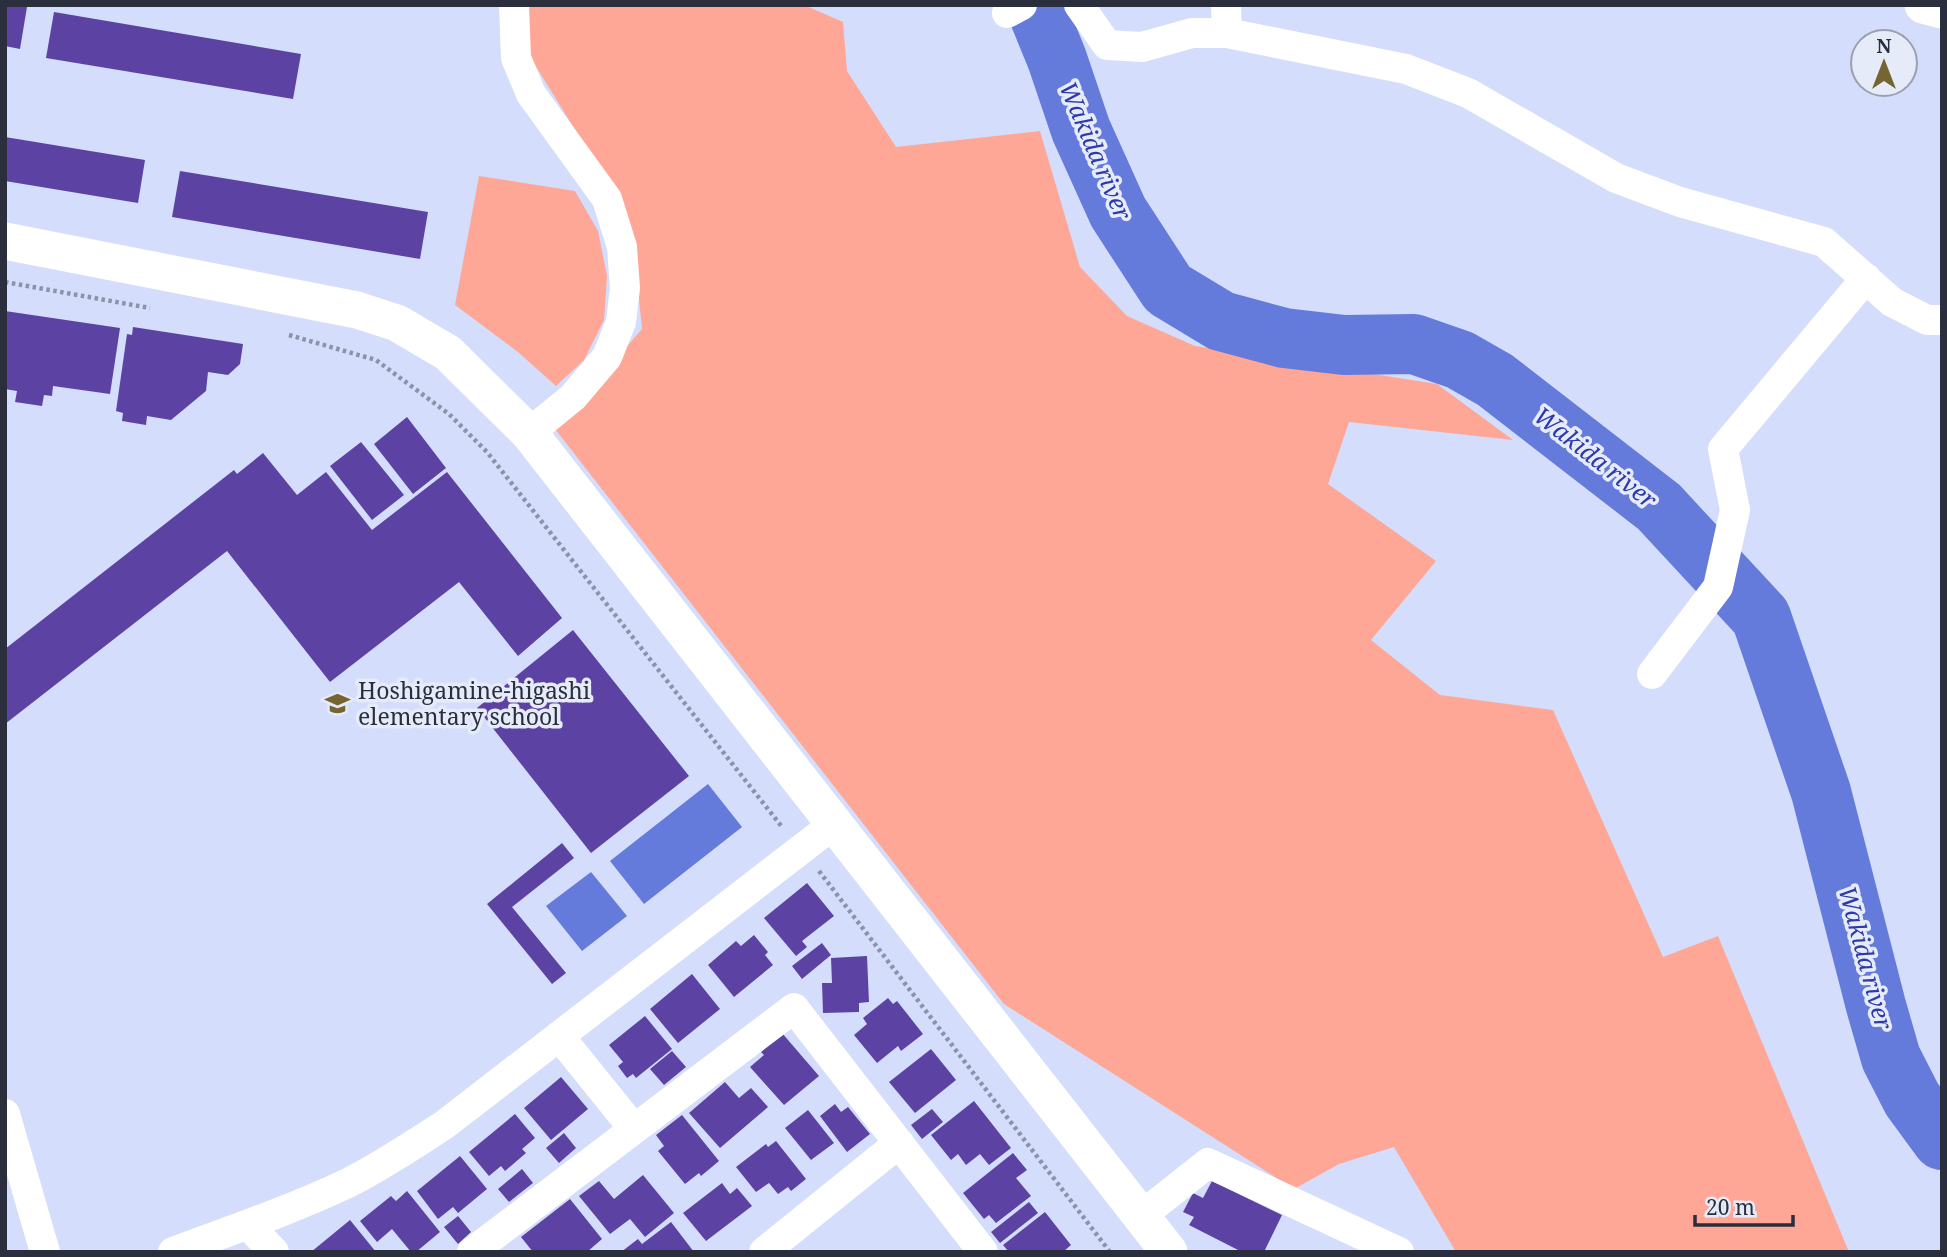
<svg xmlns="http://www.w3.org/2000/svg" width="1947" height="1257" viewBox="0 0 1947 1257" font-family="'Noto Serif',serif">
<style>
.green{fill:#fea796}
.water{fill:#647bdc}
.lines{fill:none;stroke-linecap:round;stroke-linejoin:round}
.river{stroke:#647bdc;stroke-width:60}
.building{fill:#5c43a3}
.path{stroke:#8b92a9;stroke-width:4.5;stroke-dasharray:3.5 3.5;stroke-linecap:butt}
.minor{stroke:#fff;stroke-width:30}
.tertiary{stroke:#fff;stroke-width:37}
.labels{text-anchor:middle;stroke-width:7;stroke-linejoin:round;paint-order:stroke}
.poi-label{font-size:23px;fill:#2a2e3d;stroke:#e6ebfa;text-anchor:start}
.water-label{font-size:24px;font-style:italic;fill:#2e3aab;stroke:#e6ebfa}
</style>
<rect width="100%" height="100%" fill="#d4ddfb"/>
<path class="green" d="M 524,5 L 804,5 L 843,22 L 847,71 L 896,147 L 1040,131 L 1080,267 L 1127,316 L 1195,346 L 1437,384 L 1513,440 L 1349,422 L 1328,484 L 1436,561 L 1371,640 L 1440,695 L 1553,710 L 1663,957 L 1718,936 L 1849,1252 L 1456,1252 L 1394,1147 L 1339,1164 L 1294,1189 L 1004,1004 L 555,429 L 642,329 L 634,249 L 616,196 L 527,52 Z
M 479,176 L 575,191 L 598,231 L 607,276 L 604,320 L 584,360 L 556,386 L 518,352 L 455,305 Z"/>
<path class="water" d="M 708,784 L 742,827 L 644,904 L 610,861 Z
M 591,872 L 627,916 L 582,951 L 546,906 Z"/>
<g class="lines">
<path class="river" d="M 1035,5 L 1057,59 L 1081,130 L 1118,212 L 1168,289 L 1221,321 L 1284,338 L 1344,345 L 1414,344 L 1460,360 L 1495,380 L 1659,507 L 1761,617 L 1821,792 L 1876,1006 L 1891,1058 L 1912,1099 L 1942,1140"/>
</g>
<path class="building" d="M 5,5 L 27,7 L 20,49 L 5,46 Z
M 54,12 L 301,54 L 293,99 L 46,58 Z
M 5,137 L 145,160 L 138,203 L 5,181 Z
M 180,171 L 428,212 L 420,259 L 172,217 Z
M 5,311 L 120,328 L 110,394 L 53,386 L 52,396 L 44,395 L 42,406 L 15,402 L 17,391 L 5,389 Z
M 133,327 L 243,344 L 240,364 L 228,375 L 208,372 L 206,391 L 171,420 L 147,416 L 146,425 L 122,421 L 123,413 L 116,411 L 127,334 L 132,335 Z
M 407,417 L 446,468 L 413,494 L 374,444 Z
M 361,442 L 404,495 L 372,520 L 330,466 Z
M 263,453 L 297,495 L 326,472 L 372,530 L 447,472 L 562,618 L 518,656 L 459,582 L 330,682 L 227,551 L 5,724 L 5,649 L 234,470 L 237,474 Z
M 573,630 L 689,776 L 591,853 L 477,708 Z
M 562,843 L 574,858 L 512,907 L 566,973 L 552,984 L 487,904 Z
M 807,883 L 834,916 L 802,941 L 807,947 L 796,956 L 764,918 Z
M 754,935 L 768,952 L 765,955 L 773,965 L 734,997 L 708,965 L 736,941 L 741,946 Z
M 822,943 L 831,955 L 802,979 L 792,966 Z
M 867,956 L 869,1002 L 859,1003 L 859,1012 L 823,1013 L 822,983 L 832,983 L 831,958 Z
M 692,974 L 720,1009 L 678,1043 L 650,1009 Z
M 888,998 L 893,1004 L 897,1001 L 923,1034 L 901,1051 L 898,1046 L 877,1063 L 854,1035 L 867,1024 L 863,1018 Z
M 645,1016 L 672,1049 L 636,1078 L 633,1074 L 627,1078 L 618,1066 L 623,1062 L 609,1045 Z
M 782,1033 L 819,1076 L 784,1105 L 750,1067 L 764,1055 L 761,1052 Z
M 931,1049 L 956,1080 L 915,1113 L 889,1082 Z
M 672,1051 L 686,1067 L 664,1085 L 650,1069 Z
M 561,1077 L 588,1109 L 551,1140 L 524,1108 Z
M 725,1082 L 739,1098 L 751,1088 L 768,1107 L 720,1148 L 689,1113 Z
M 974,1101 L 1011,1148 L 989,1165 L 980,1154 L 966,1165 L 958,1154 L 951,1160 L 931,1135 Z
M 835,1104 L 841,1112 L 848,1107 L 870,1134 L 847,1152 L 820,1116 Z
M 932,1109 L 943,1122 L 922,1139 L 911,1125 Z
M 808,1110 L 834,1143 L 811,1160 L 785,1128 Z
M 515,1114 L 535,1138 L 522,1149 L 526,1153 L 505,1171 L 501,1166 L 489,1176 L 469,1152 Z
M 682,1115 L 719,1161 L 701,1176 L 699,1173 L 685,1184 L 658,1151 L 664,1146 L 656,1135 Z
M 564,1133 L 576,1148 L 559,1163 L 546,1148 Z
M 776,1141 L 806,1179 L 791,1191 L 788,1187 L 778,1194 L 769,1183 L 756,1192 L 736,1167 L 766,1144 L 768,1147 Z
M 1013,1153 L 1027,1170 L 1016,1178 L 1031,1196 L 996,1223 L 989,1215 L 984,1219 L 963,1193 Z
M 460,1156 L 487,1189 L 458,1213 L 453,1207 L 438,1219 L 417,1191 Z
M 522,1169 L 533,1183 L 509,1202 L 498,1189 Z
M 643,1175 L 674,1213 L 645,1237 L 630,1219 L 610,1234 L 579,1196 L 599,1181 L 614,1199 Z
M 1212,1181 L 1282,1215 L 1264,1252 L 1242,1252 L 1189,1225 L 1194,1217 L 1183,1212 L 1193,1193 L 1203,1198 Z
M 722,1183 L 730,1194 L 737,1188 L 752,1206 L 706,1241 L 683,1213 Z
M 407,1191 L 440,1232 L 416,1252 L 411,1252 L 392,1229 L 377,1242 L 360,1221 L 391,1196 L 396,1201 Z
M 570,1199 L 602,1239 L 587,1252 L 533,1252 L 521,1237 Z
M 1029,1202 L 1038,1213 L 1000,1243 L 991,1232 Z
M 1045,1212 L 1071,1245 L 1063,1252 L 1009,1252 L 1003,1245 Z
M 458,1216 L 471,1232 L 458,1244 L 444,1227 Z
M 350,1220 L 376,1252 L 311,1252 Z
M 671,1222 L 694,1252 L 621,1252 L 638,1239 L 642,1244 Z"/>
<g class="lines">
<path class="path" d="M 5,282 L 150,308
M 289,335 L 376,360 L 449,414 L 487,452 L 782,827
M 819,871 L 1110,1252"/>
<path class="minor" d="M 514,5 L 516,58 L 531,94 L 607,199 L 622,247 L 625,288 L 621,322 L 607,357 L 573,397 L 529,433
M 1079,5 L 1107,45 L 1142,47 L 1192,33 L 1227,33 L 1406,69 L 1468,93 L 1616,178 L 1680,202 L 1824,242 L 1892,302 L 1927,320 L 1942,320
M 1226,5 L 1227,33
M 1007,13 L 1022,5
M 1652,674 L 1718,587 L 1735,510 L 1723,449 L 1866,278
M 559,1036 L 634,1129
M 5,1114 L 45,1252
M 1141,1216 L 1208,1163 L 1399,1252
M 248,1225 L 274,1252
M 173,1252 C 232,1230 291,1210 348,1183 C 382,1166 413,1145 444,1125 L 834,824
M 472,1252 L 794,1008 L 983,1252
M 764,1252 L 899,1143"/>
<path class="tertiary" d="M 1923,5 L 1942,10
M 5,241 L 357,310 L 397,323 L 448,353 L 529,433 L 1169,1252"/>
</g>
<defs>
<symbol id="school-bare" viewBox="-9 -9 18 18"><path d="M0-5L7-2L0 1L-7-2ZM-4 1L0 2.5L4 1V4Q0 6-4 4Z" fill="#766533" stroke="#e6ebfa" stroke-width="2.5" paint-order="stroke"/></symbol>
</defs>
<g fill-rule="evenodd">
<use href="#school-bare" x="320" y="686" width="35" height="35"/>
</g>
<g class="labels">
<g class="poi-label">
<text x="358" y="699">Hoshigamine-higashi<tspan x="358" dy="26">elementary school</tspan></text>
</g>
<g class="water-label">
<text transform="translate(1095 151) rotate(67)" y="8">Wakida river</text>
<text transform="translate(1595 458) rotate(38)" y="8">Wakida river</text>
<text transform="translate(1865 958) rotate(75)" y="8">Wakida river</text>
</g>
</g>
<rect width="1947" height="1257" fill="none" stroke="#2a2e3d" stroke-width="14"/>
<g transform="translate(1884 63)"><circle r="33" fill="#e6ebfa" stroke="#9b9fae" stroke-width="2"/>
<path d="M0-5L12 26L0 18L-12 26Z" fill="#766533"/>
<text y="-10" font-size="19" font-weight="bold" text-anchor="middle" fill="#2a2e3d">N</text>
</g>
<path d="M1695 1215v10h98v-10" fill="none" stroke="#2a2e3d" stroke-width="3.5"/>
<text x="1706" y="1215" font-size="21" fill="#2a2e3d" stroke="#e6ebfa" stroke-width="5" paint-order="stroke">20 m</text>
</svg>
